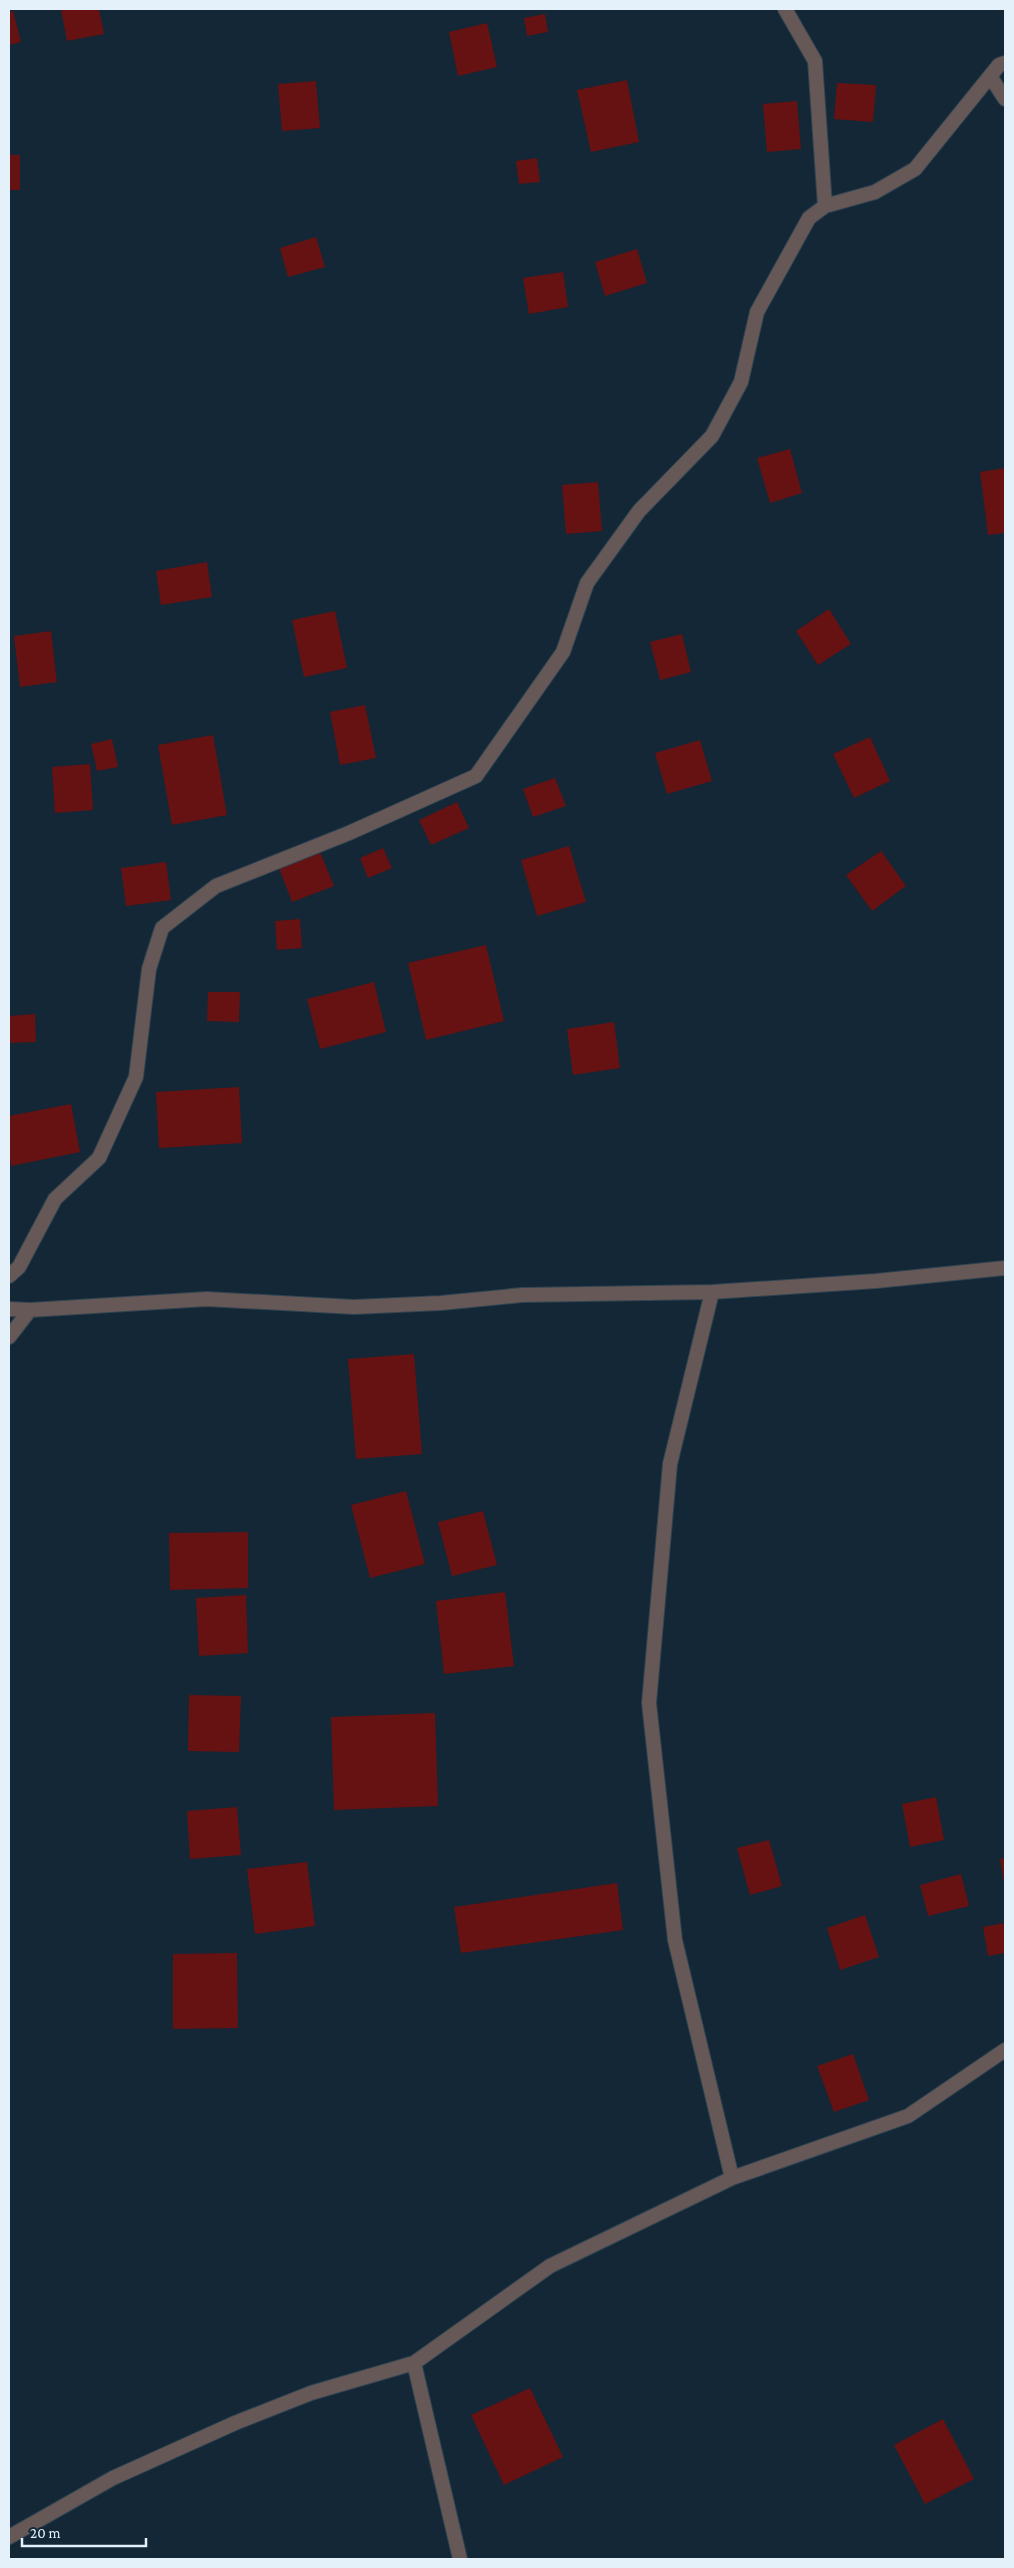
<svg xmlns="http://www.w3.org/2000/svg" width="1014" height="2568" viewBox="0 0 1014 2568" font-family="'Crimson Pro',serif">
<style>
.building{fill:#661212}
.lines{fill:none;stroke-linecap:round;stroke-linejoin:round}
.minor-casing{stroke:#304351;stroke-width:16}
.minor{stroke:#655856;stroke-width:14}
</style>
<rect width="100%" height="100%" fill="#132736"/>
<path class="building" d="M 61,9 L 99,9 L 104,34 L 67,41 Z
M 13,11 L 21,42 L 9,45 L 9,12 Z
M 545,14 L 548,32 L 527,36 L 524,18 Z
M 487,23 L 497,67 L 458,76 L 449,32 Z
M 627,80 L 639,142 L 591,152 L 577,90 Z
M 316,81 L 320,128 L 282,131 L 278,84 Z
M 837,83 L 876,85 L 873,122 L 834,119 Z
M 797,101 L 801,149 L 767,152 L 763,104 Z
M 9,155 L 20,155 L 20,190 L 9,190 Z
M 537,158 L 540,182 L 519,184 L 516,161 Z
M 316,237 L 325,267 L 288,277 L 280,248 Z
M 637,249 L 647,283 L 605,296 L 595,262 Z
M 563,272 L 568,307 L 529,314 L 523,278 Z
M 790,449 L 802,493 L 770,503 L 757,458 Z
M 1005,468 L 1005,533 L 988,535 L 980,472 Z
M 598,482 L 602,531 L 566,534 L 562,485 Z
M 207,562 L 212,597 L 161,605 L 156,571 Z
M 829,609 L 851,644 L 818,665 L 796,631 Z
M 335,611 L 347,668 L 304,677 L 292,620 Z
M 51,631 L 57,682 L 20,687 L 14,636 Z
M 682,634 L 691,672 L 660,680 L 650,642 Z
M 365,705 L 376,758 L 340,765 L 330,712 Z
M 213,735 L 227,815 L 172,825 L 158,745 Z
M 870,737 L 890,781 L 854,798 L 833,754 Z
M 112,739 L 118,767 L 97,771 L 91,744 Z
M 700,740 L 712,781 L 667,794 L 655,753 Z
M 90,764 L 93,810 L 55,813 L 52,767 Z
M 555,778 L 566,806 L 533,817 L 523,789 Z
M 457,802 L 469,828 L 431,845 L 419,820 Z
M 569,846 L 586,902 L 537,916 L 521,860 Z
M 383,848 L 392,868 L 368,878 L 360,858 Z
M 881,851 L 906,886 L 872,911 L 846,875 Z
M 320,852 L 334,886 L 292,902 L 279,868 Z
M 166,862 L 171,900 L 126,906 L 121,868 Z
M 300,919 L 302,948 L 277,950 L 275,921 Z
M 486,945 L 504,1021 L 426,1040 L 408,963 Z
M 374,982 L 386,1032 L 320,1049 L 307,999 Z
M 208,992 L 240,992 L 239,1022 L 207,1021 Z
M 35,1014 L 36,1042 L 9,1043 L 9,1016 Z
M 614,1022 L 620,1068 L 573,1075 L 567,1029 Z
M 239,1087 L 242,1143 L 159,1148 L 156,1092 Z
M 71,1104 L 80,1152 L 11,1166 L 9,1152 L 9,1116 Z
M 414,1354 L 422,1454 L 356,1459 L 348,1359 Z
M 406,1491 L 425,1564 L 370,1578 L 351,1505 Z
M 483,1511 L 497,1565 L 452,1576 L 438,1522 Z
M 248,1532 L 248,1588 L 170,1590 L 169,1533 Z
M 505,1592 L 514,1666 L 444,1674 L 436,1601 Z
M 246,1595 L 248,1653 L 199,1656 L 196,1598 Z
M 189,1695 L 241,1696 L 239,1752 L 188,1751 Z
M 435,1713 L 438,1806 L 334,1810 L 331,1717 Z
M 936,1797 L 944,1840 L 910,1847 L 902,1804 Z
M 237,1807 L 241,1855 L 190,1859 L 187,1811 Z
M 769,1840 L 782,1886 L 750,1895 L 737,1848 Z
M 1005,1858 L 1005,1882 L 1004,1882 L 1000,1859 Z
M 307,1862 L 315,1926 L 255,1934 L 247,1869 Z
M 961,1874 L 969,1906 L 928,1916 L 920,1885 Z
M 617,1883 L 623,1930 L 461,1953 L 454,1907 Z
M 865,1915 L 879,1957 L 840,1970 L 827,1928 Z
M 1005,1923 L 1005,1953 L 988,1956 L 983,1927 Z
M 237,1953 L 238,2028 L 173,2029 L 173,1954 Z
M 853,2054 L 869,2100 L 834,2112 L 817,2066 Z
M 530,2388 L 563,2457 L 504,2485 L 471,2415 Z
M 943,2419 L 974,2479 L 925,2504 L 894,2445 Z"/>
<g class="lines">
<defs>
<path id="minor" d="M 785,9 L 815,61 L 825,206
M 990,76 L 1005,99
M 9,1276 L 19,1267 L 55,1199 L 99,1158 L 136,1077 L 149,969 L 162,928 L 216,886 L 349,833 L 476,776 L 563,652 L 587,583 L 639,511 L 712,436 L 741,382 L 757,312 L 809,218 L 825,206 L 875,192 L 915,169 L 999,65 L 1005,63
M 712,1292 L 670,1464 L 649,1703 L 675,1940 L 732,2178
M 9,1309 L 30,1310 L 207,1299 L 354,1307 L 441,1303 L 522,1295 L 712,1292 L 876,1281 L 1005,1268
M 9,1337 L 30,1310
M 414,2363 L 460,2559
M 9,2537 L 113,2478 L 235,2423 L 311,2393 L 414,2363 L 550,2266 L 732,2178 L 908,2116 L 1005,2050"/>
</defs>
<use href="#minor" class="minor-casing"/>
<use href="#minor" class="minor"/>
</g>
<rect width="1014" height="2568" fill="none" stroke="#e4f0fa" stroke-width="20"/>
<path d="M22 2538v8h124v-8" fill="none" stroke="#e4f0fa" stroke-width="2.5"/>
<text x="30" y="2538" font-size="15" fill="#e4f0fa" stroke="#132736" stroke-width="4" paint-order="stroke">20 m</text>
</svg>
